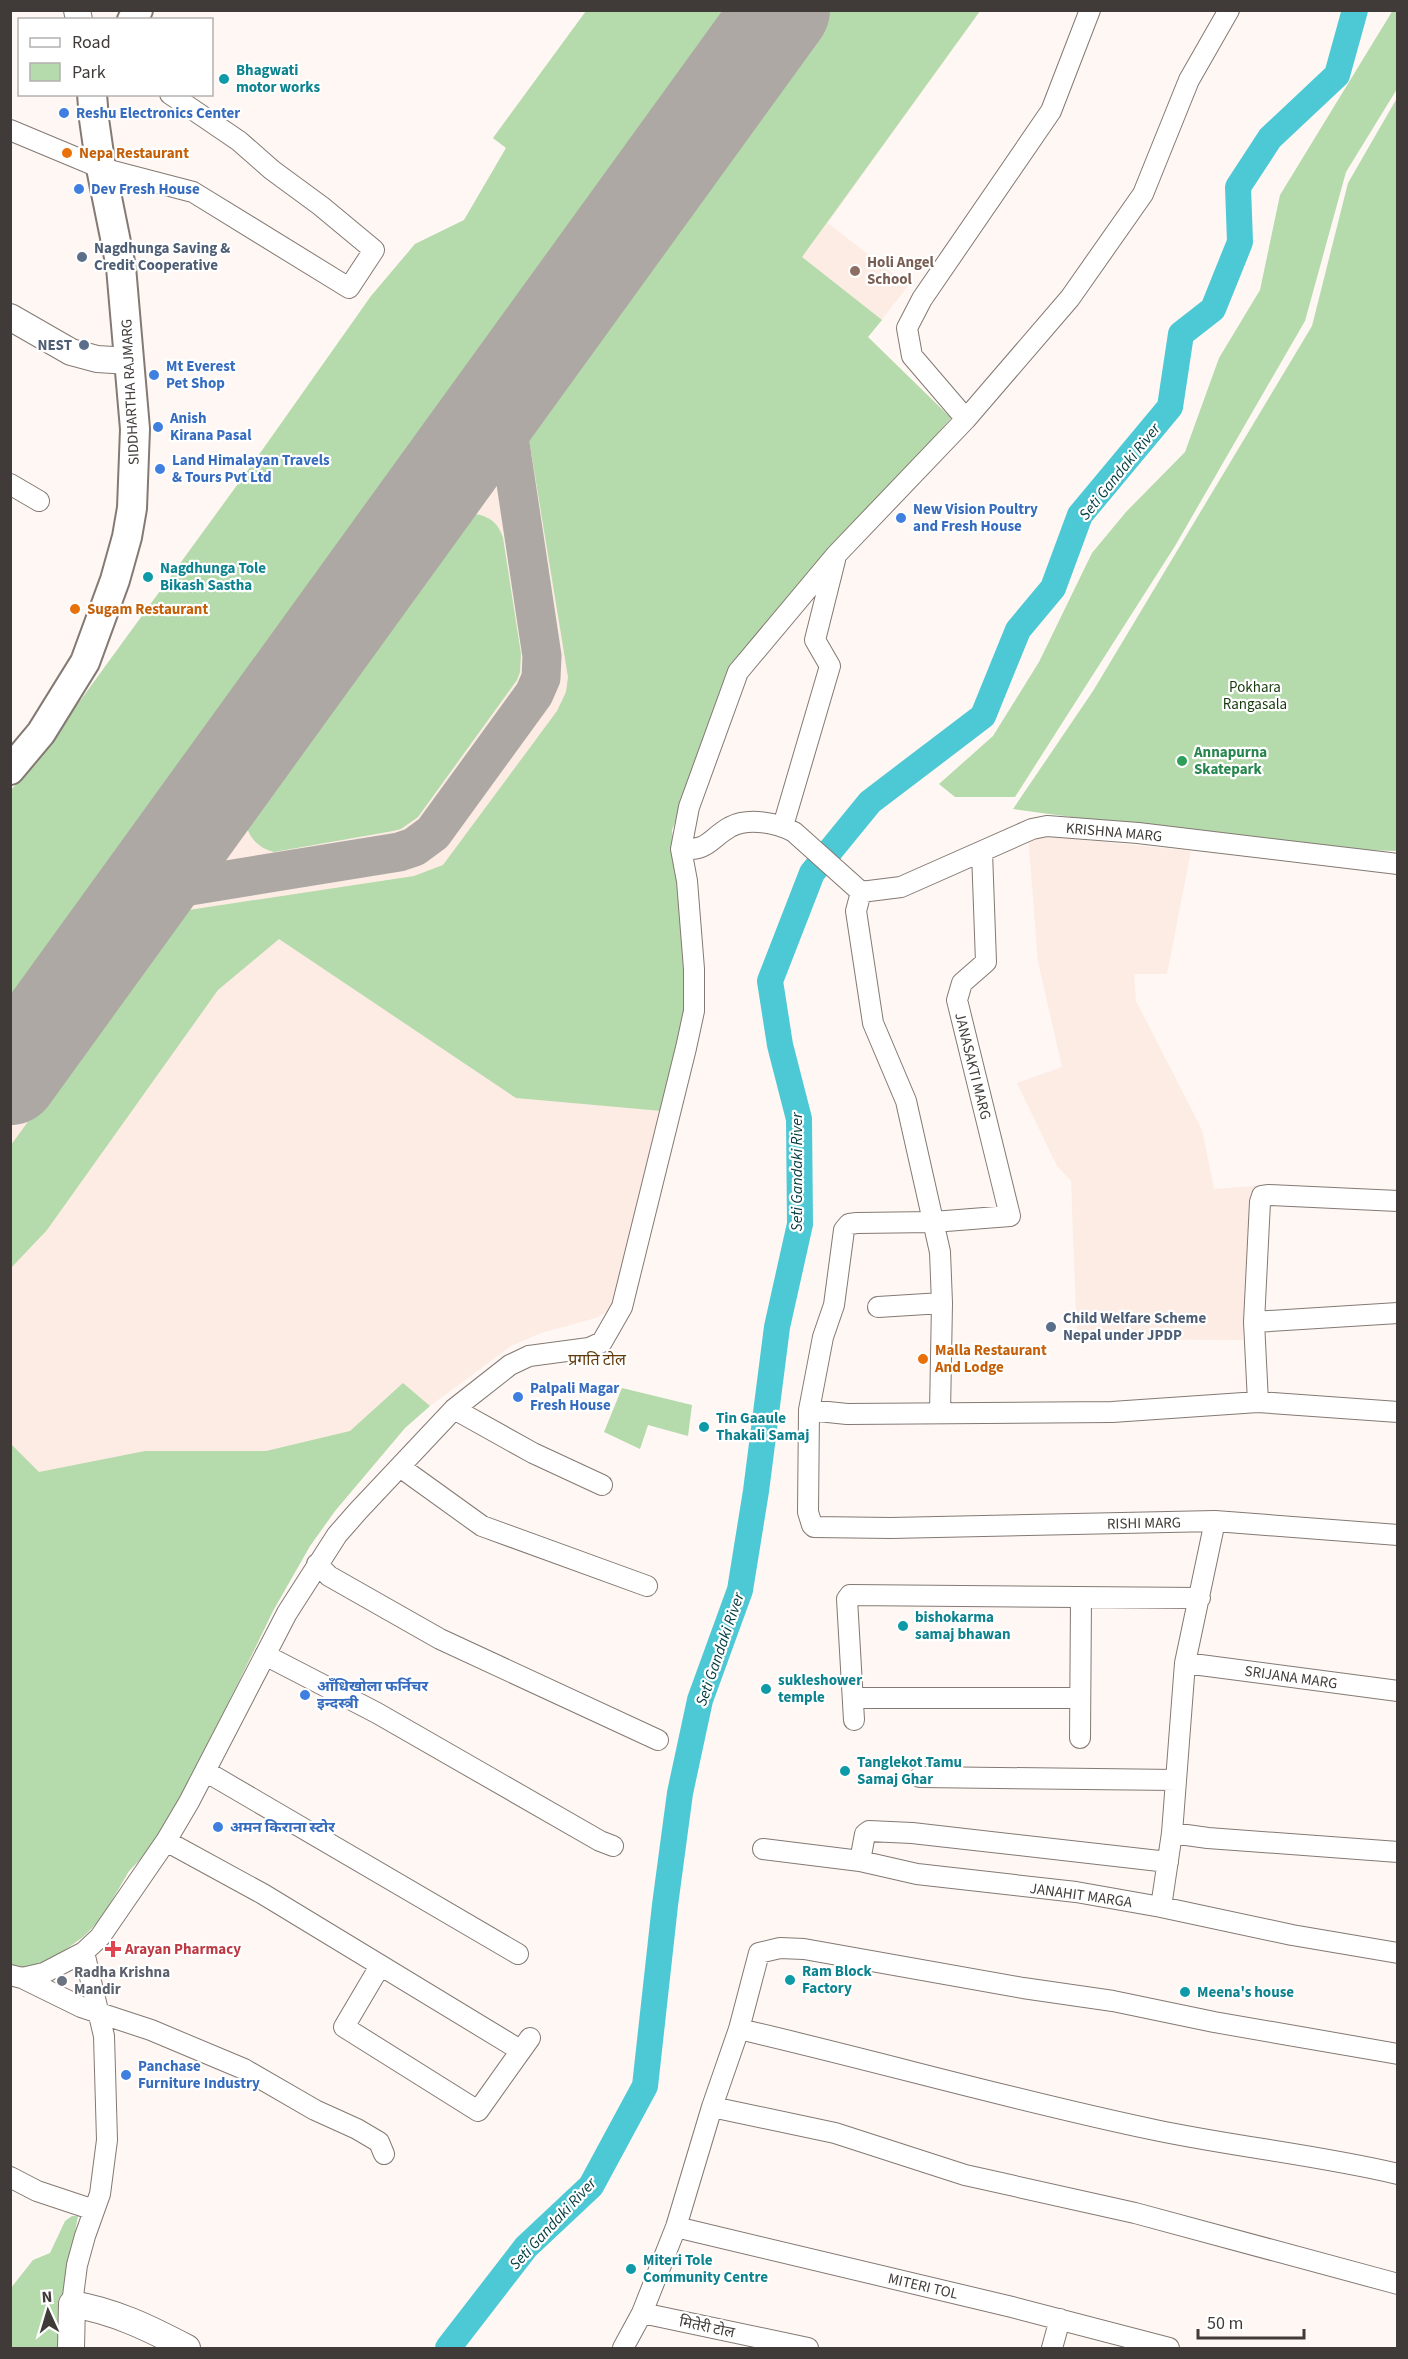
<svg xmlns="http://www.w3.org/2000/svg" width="1408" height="2359" viewBox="0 0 1408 2359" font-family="'Source Sans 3','Noto Sans Devanagari',sans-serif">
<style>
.built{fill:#fcece4}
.green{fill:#b5daab}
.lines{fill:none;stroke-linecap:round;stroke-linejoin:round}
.river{stroke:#4cc9d5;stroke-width:26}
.taxiway{stroke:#aea8a4;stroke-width:39}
.runway{stroke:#aea8a4;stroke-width:96}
.minor-casing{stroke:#847973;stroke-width:22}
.major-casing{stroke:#847973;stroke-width:28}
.highway-casing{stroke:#847973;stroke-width:32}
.minor{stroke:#fff;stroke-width:20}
.major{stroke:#fff;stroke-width:26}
.highway{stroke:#fff;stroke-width:28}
.culture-dot{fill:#0f9aa8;stroke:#fff;stroke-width:2}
.shop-dot{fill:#3f7fe0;stroke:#fff;stroke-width:2}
.food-dot{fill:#e8710a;stroke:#fff;stroke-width:2}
.service-dot{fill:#5c6f8a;stroke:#fff;stroke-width:2}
.education-dot{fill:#8d6e63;stroke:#fff;stroke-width:2}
.leisure-dot{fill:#2e9e5b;stroke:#fff;stroke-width:2}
.health-dot{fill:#e0444e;stroke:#fff;stroke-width:2}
.worship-dot{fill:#6b7280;stroke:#fff;stroke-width:2}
.labels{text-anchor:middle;stroke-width:4.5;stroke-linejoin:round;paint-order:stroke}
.culture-label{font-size:15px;font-weight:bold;fill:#0d838f;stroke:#fff;text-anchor:start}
.shop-label{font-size:15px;font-weight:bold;fill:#366cbe;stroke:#fff;text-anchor:start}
.food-label{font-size:15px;font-weight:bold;fill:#c56008;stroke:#fff;text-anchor:start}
.service-label{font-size:15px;font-weight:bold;fill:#4e5e75;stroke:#fff;text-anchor:start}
.education-label{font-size:15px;font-weight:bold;fill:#785e54;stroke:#fff;text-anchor:start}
.street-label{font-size:15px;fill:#403b38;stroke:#fff}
.park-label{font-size:15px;fill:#163a0b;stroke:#fff}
.leisure-label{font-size:15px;font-weight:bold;fill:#27864d;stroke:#fff;text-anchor:start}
.health-label{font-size:15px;font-weight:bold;fill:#be3a42;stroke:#fff;text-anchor:start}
.worship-label{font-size:15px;font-weight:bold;fill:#5b616d;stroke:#fff;text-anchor:start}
.water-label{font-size:16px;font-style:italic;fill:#003b40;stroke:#fff}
.neighbourhood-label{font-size:16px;fill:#603a09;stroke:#fff}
</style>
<rect width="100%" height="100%" fill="#fef7f3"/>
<path class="built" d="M 586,11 L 980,11 L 828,223 L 908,286 L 868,337 L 951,418 L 735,663 L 672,830 L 688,1013 L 614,1301 L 608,1311 L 596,1318 L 541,1333 L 511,1346 L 430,1406 L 405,1428 L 335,1511 L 310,1546 L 273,1611 L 234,1694 L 153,1846 L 129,1871 L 101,1919 L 83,1937 L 62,1952 L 11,1967 L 11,790 L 37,760 L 251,466 L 371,296 L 415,244 L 464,220 L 506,148 L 493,138 Z
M 1054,833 L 1086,840 L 1191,851 L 1167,974 L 1134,974 L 1136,1001 L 1202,1130 L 1214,1189 L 1255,1186 L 1243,1340 L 1077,1339 L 1071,1181 L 1057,1166 L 1017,1083 L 1062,1067 L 1038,962 L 1028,834 Z"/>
<path class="green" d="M 1393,10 L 1397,11 L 1397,89 L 1346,172 L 1305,321 L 1175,546 L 1015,797 L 955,797 L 939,784 L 993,736 L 1039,662 L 1092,553 L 1126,512 L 1185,452 L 1219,358 L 1260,290 L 1280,195 Z
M 586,11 L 726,11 L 722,35 L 11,1018 L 11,790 L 37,760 L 251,466 L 371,296 L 415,244 L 464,220 L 506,148 L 493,138 Z
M 828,11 L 980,11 L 802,257 L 882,320 L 868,337 L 951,418 L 735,663 L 672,830 L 688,1013 L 662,1111 L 516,1098 L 279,939 L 218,990 L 47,1230 L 11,1268 L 11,1145 L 182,911 L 414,876 L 443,865 L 557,711 L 566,692 L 568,677 L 527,427 Z
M 1397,98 L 1397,851 L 1359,850 L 1123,824 L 1013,809 L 1093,691 L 1312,326 L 1348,183 Z
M 475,514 C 490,516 499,524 503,538 L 521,654 L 520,672 L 517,680 L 418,817 L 401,829 L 393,831 L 274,852 C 253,847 244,830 245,810 L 452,523 Z
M 403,1383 L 430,1406 L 405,1428 L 335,1511 L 310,1546 L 273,1611 L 173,1817 L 153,1846 L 129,1871 L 101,1919 L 83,1937 L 62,1952 L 33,1969 L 17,1969 L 10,1967 L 10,1443 L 39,1472 L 145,1451 L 266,1451 L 350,1431 Z
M 622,1388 L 692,1405 L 688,1436 L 648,1425 L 640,1449 L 604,1432 Z
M 72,2216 L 78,2216 L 68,2268 L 59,2348 L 11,2348 L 11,2288 L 33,2260 L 50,2253 L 65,2221 Z"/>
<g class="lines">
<path class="river" d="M 448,2348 L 526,2247 L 591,2186 L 645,2086 L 665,1905 L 680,1793 L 700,1700 L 740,1590 L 756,1491 L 777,1327 L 800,1224 L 799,1119 L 780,1045 L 770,981 L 812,873 L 870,802 L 983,716 L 1018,630 L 1053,588 L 1080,515 L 1170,407 L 1181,334 L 1213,309 L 1240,242 L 1238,187 L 1270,138 L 1337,75 L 1355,10"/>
<path class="taxiway" d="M 130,911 L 153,897 L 190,886 L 399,852 L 414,847 L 433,833 L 534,694 L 541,678 L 542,656 L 508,430 L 508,397 L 514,380"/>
<path class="runway" d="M 10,1077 L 782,10"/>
<defs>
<path id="minor" d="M 10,130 L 101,168 L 193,192 L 349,288 L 374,250 L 321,206 L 272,170 L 239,141 L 170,94
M 966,419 L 1070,298 L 1143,194 L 1189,80 L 1229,10
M 10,484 L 39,501
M 783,826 L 830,666 L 815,640 L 835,560
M 681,849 C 709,851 709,839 730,827 C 749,817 777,823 794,832 L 861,892
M 982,852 L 986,962 L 962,983 L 957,1000 L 1010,1216 L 933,1222 L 857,1223 L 849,1224 L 844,1230 L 834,1305 L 823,1337 L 809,1410 L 808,1512 L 812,1525 L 814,1527 L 891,1528 L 1215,1521 L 1398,1535
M 878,1307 L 942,1303
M 1254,1322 L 1398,1313
M 1258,1402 L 1254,1322 L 1260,1202 L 1262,1196 L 1269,1195 L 1398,1201
M 454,1409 L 533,1453 L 602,1485
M 809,1410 L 847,1414 L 1112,1412 L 1258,1402 L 1398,1412
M 940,1413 L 942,1303 L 940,1252 L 906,1101 L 873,1023 L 856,911 L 861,892 L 901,887 L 1032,829 L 1047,826 L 1138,833 L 1398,864
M 400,1467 L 482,1526 L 647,1586
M 317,1564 L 329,1576 L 440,1639 L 658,1740
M 265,1655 L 377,1713 L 600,1841 L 613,1846
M 1185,1663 L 1398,1691
M 853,1698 L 1080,1698
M 854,1720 L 847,1599 L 850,1595 L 1200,1598
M 1080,1738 L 1081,1598
M 205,1771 L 518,1954
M 920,1777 L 1176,1780
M 1172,1833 L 1208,1838 L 1398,1852
M 166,1841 L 263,1894 L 520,2050
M 763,1849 L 860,1861 L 917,1874 L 1076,1892 L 1161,1907 L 1292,1935 L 1398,1953
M 860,1861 L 865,1834 L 869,1831 L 912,1833 L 1168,1862
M 1161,1907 L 1172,1833 L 1185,1663 L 1215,1521
M 380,1966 L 344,2027 L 478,2111 L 530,2038
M 10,1975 L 22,1978 L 44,1973 L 84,1952 L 100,1937 L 166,1841 L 189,1802 L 287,1613 L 337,1535 L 358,1511 L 454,1409 L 510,1365 L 529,1356 L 589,1348 L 602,1342 L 622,1307 L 686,1048 L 694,1011 L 694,969 L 687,881 L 681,849 L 689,807 L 738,672 L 836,555 L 966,419 L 912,356 L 907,328 L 922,299 L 1051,111 L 1090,10
M 22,1978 L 81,2007 L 151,2030 L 244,2069 L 315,2110 L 357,2129 L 379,2142 L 384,2154
M 739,2029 C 878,2061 1015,2101 1155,2130 C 1236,2147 1318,2155 1398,2174
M 712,2107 L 835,2133 L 965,2175 L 1135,2213 L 1398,2284
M 10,2177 L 37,2191 L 94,2210
M 676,2227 L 1012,2307 L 1169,2348
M 72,2304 L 77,2265 L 85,2236 L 100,2194 L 107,2140 L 104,2036 L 84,1952
M 642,2313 L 808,2348
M 623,2348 L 642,2313 L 676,2227 L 712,2107 L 739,2029 L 759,1953 L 780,1948 L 804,1949 L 1023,1988 L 1113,2001 L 1214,2022 L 1398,2054
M 1052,2348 L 1060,2319"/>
<path id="major" d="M 77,10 L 79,20
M 10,317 L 71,352 L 97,359 L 129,361
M 71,2348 L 72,2304 C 114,2311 149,2328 187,2348"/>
<path id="highway" d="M 132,20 L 138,10
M 10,770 L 41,733 L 85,662 L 115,580 L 127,537 L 132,508 L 135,429 L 121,267 L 101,168 L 94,119 L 92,94"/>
</defs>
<use href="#minor" class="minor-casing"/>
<use href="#major" class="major-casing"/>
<use href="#highway" class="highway-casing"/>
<use href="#minor" class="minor"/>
<use href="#major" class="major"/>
<use href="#highway" class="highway"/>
</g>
<g class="culture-dot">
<circle cx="224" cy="79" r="6"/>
<circle cx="148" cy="577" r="6"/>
<circle cx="704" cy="1427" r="6"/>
<circle cx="903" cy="1626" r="6"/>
<circle cx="766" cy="1689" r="6"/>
<circle cx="845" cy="1771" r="6"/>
<circle cx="790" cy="1980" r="6"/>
<circle cx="1185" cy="1992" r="6"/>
<circle cx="631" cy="2269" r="6"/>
</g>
<g class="shop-dot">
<circle cx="64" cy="113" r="6"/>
<circle cx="79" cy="189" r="6"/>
<circle cx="154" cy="375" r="6"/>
<circle cx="158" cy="427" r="6"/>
<circle cx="160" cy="469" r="6"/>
<circle cx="901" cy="518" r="6"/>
<circle cx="518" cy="1397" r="6"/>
<circle cx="305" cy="1695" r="6"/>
<circle cx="218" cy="1827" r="6"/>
<circle cx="126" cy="2075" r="6"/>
</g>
<g class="food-dot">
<circle cx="67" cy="153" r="6"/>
<circle cx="75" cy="609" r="6"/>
<circle cx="923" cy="1359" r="6"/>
</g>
<g class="service-dot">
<circle cx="82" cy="257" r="6"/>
<circle cx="84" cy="345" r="6"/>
<circle cx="1051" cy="1327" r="6"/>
</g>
<circle class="education-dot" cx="855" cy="271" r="6"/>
<circle class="leisure-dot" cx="1182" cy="761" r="6"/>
<path class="health-dot" d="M110 1940h6v6h6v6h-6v6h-6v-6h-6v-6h6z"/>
<circle class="worship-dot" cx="62" cy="1981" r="6"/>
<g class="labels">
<g class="culture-label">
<text x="236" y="75">Bhagwati<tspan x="236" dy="17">motor works</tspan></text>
<text x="160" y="573">Nagdhunga Tole<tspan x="160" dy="17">Bikash Sastha</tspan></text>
<text x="716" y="1423">Tin Gaaule<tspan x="716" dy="17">Thakali Samaj</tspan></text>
<text x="915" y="1622">bishokarma<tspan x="915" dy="17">samaj bhawan</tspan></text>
<text x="778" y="1685">sukleshower<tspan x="778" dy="17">temple</tspan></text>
<text x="857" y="1767">Tanglekot Tamu<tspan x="857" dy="17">Samaj Ghar</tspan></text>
<text x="802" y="1976">Ram Block<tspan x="802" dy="17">Factory</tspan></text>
<text x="1197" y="1997">Meena's house</text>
<text x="643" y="2265">Miteri Tole<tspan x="643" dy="17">Community Centre</tspan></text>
</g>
<g class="shop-label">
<text x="76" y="118">Reshu Electronics Center</text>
<text x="91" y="194">Dev Fresh House</text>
<text x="166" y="371">Mt Everest<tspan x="166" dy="17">Pet Shop</tspan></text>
<text x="170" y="423">Anish<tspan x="170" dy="17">Kirana Pasal</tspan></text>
<text x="172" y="465">Land Himalayan Travels<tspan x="172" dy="17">&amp; Tours Pvt Ltd</tspan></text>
<text x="913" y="514">New Vision Poultry<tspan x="913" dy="17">and Fresh House</tspan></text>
<text x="530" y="1393">Palpali Magar<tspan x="530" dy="17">Fresh House</tspan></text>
<text x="317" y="1691">आँधिखोला फर्निचर<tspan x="317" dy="17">इन्दस्त्री</tspan></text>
<text x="230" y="1832">अमन किराना स्टोर</text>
<text x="138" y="2071">Panchase<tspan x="138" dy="17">Furniture Industry</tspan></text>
</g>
<g class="food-label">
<text x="79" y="158">Nepa Restaurant</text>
<text x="87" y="614">Sugam Restaurant</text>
<text x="935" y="1355">Malla Restaurant<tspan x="935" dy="17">And Lodge</tspan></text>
</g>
<g class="service-label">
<text x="94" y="253">Nagdhunga Saving &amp;<tspan x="94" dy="17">Credit Cooperative</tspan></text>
<text x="72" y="350" text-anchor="end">NEST</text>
<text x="1063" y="1323">Child Welfare Scheme<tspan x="1063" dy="17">Nepal under JPDP</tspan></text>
</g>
<g class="education-label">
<text x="867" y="267">Holi Angel<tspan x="867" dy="17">School</tspan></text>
</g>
<g class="street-label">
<text transform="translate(130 392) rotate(-93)" y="5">SIDDHARTHA RAJMARG</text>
<text transform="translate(1114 832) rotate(5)" y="5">KRISHNA MARG</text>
<text transform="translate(973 1066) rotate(76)" y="5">JANASAKTI MARG</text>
<text transform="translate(1144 1523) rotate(-1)" y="5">RISHI MARG</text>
<text transform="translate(1291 1677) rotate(8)" y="5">SRIJANA MARG</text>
<text transform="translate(1081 1895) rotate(8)" y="5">JANAHIT MARGA</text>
<text transform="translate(923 2286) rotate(13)" y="5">MITERI TOL</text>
<text transform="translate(707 2327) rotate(12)" y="5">मितेरी टोल</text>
</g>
<g class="park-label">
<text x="1255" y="692">Pokhara<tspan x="1255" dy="17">Rangasala</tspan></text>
</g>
<g class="leisure-label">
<text x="1194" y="757">Annapurna<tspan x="1194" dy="17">Skatepark</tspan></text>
</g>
<g class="health-label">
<text x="125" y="1954">Arayan Pharmacy</text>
</g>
<g class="worship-label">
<text x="74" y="1977">Radha Krishna<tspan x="74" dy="17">Mandir</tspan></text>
</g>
<g class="water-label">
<text transform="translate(1119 471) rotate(-51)" y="6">Seti Gandaki River</text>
<text transform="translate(796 1172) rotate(-90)" y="6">Seti Gandaki River</text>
<text transform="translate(719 1649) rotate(-71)" y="6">Seti Gandaki River</text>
<text transform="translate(552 2223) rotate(-47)" y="6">Seti Gandaki River</text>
</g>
<g class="neighbourhood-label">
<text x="597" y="1365">प्रगति टोल</text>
</g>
</g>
<rect width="1408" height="2359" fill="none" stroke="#403b38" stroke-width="24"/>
<rect x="18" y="18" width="195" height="78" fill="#ffffff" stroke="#b3b1af" stroke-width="1.5"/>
<rect x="30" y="38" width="30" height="9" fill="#ffffff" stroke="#b3b1af" stroke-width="1.5"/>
<text x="72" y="48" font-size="18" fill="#403b38">Road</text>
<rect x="30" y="63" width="30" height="18" fill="#b5daab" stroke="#b3b1af" stroke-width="1.5"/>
<text x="72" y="78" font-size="18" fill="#403b38">Park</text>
<g transform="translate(48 2311) rotate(356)" stroke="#ffffff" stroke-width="4.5" paint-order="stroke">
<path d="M0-4.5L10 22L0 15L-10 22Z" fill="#403b38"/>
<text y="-9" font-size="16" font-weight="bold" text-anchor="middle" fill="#403b38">N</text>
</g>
<path d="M1198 2329v9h106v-9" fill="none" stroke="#403b38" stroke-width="3"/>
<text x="1207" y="2329" font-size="18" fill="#403b38" stroke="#ffffff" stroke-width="4.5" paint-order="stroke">50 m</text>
</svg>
